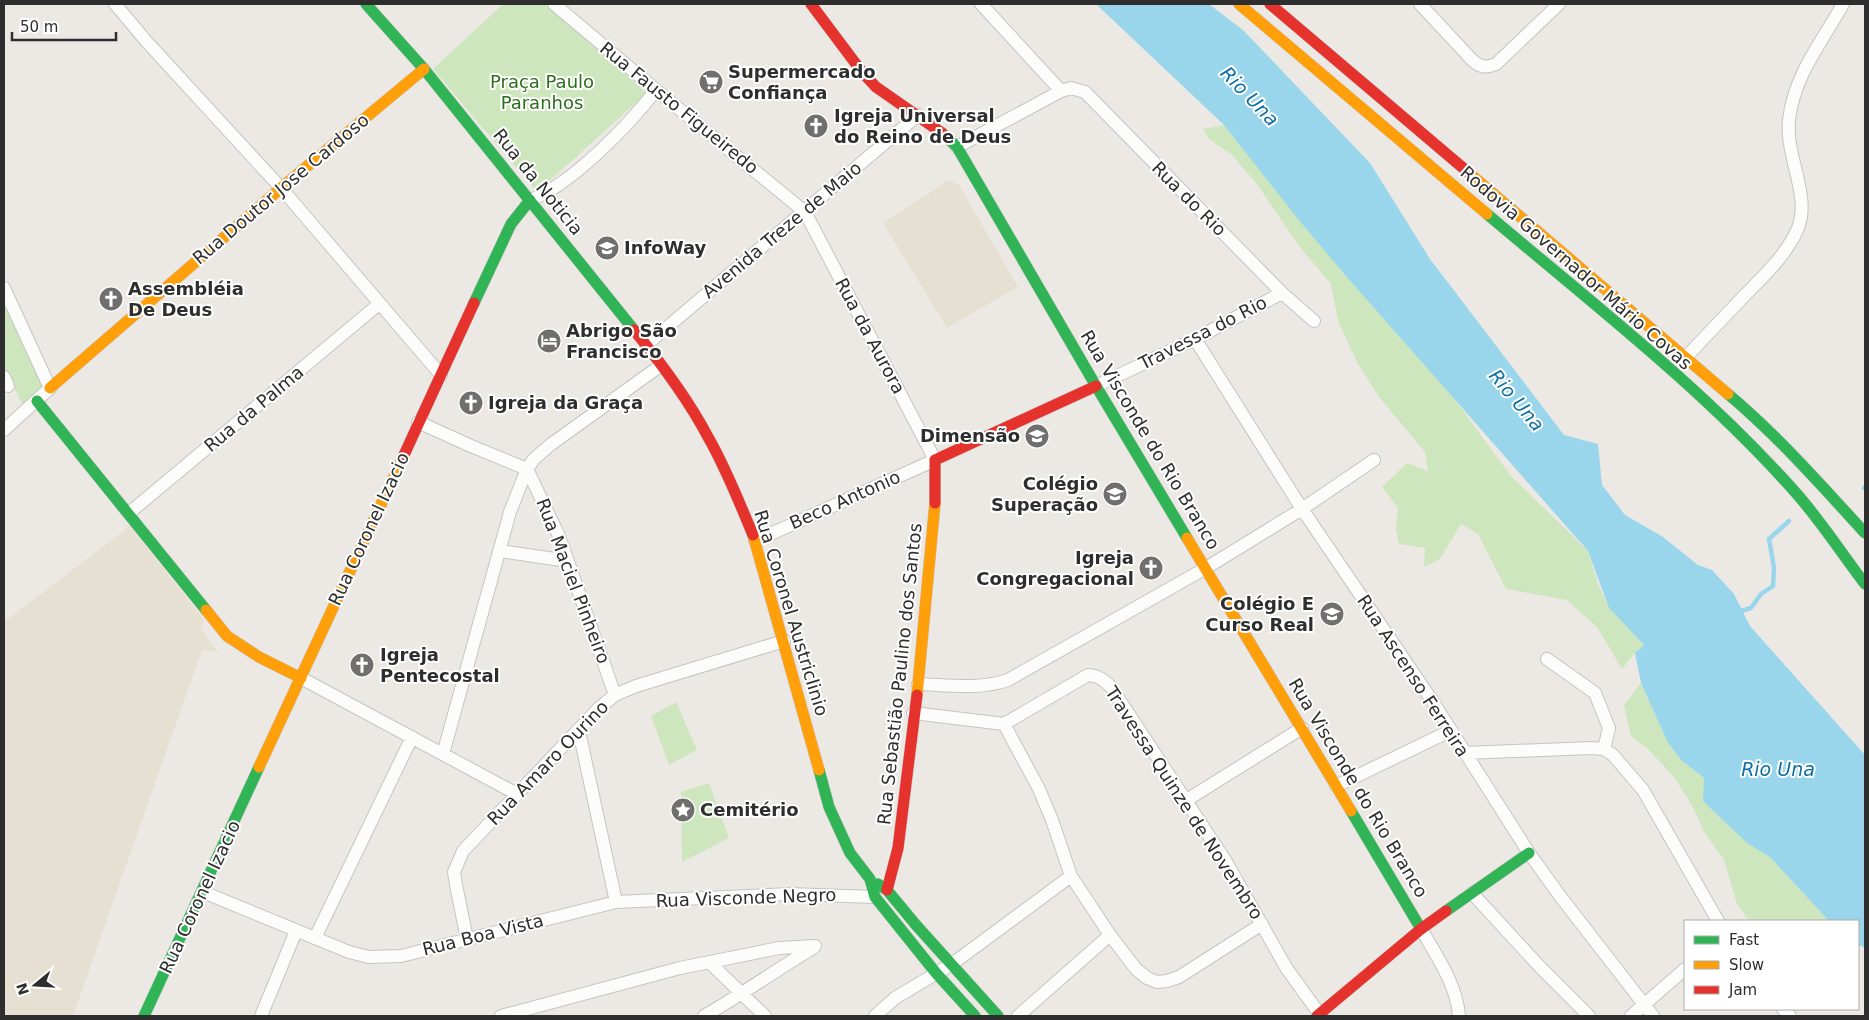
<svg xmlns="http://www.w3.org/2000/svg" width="1869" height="1020" viewBox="0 0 1869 1020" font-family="'DejaVu Sans',sans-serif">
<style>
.education{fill:#e6e0d3}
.green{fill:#cee6be}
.water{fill:#99d6ec}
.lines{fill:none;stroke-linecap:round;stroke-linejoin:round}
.stream{stroke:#99d6ec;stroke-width:4.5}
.street-casing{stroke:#c5c4c5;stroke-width:14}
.fast-casing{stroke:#c5c4c5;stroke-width:12}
.slow-casing{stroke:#c5c4c5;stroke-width:12}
.jam-casing{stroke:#c5c4c5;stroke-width:12}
.street{stroke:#fcfcfb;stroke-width:12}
.fast{stroke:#30b455;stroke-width:11}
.slow{stroke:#ff9f0a;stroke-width:11}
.jam{stroke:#e5322d;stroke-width:11}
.labels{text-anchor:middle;stroke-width:4;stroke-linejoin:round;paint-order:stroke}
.poi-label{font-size:18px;font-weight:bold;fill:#2e2e2e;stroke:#fff;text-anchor:start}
.park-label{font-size:18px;fill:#2c6e1b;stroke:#fff}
.street-label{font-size:18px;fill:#2e2e2e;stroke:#fff}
.water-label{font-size:19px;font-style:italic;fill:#0d6fa3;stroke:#fff}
</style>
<rect width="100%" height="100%" fill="#ece8e4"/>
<path class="education" d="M 949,180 L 959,185 L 1018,287 L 947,328 L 883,223 Z
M 130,526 L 205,621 L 201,628 L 218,652 L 202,650 L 73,1016 L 4,1016 L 4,622 Z"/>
<path class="green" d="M 503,4 L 547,4 L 647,93 L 537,192 L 433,69 Z
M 1224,125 L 1290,208 L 1455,400 L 1511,476 L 1588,551 L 1598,584 L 1609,608 L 1644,645 L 1635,653 L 1622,669 L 1597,627 L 1567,600 L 1506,589 L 1478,534 L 1461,524 L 1440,559 L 1424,567 L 1425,548 L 1399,544 L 1396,529 L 1398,508 L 1382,487 L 1407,463 L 1428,471 L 1425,452 L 1379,397 L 1358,364 L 1338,321 L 1331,284 L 1299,246 L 1257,184 L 1232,155 L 1209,139 L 1203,129 Z
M 4,300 L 44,388 L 22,404 L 4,367 Z
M 1641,683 L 1667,741 L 1681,760 L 1704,778 L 1747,843 L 1770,857 L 1829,921 L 1749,921 L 1737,904 L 1724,860 L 1705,833 L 1691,804 L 1674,777 L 1650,751 L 1631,736 L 1624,705 Z
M 676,702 L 697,750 L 669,765 L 651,716 Z
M 709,783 L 729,838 L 682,862 L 681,792 Z"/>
<path class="water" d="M 1096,4 L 1209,4 L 1244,31 L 1370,163 L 1430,259 L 1564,435 L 1598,444 L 1602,485 L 1625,515 L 1663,537 L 1698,565 L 1712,570 L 1734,594 L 1750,626 L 1865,755 L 1865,948 L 1858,945 L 1858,921 L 1829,921 L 1770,857 L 1747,843 L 1703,801 L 1704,778 L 1681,760 L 1667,741 L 1641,683 L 1635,653 L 1644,645 L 1609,608 L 1588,551 L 1346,276 L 1298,219 L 1224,125 Z"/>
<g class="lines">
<path class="stream" d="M 1864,488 L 1865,487
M 1738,612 L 1751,608 L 1761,594 L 1773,586 L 1774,568 L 1769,539 L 1789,521"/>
<defs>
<path id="street" d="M 115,4 L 147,42 L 281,188 L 441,375
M 554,4 L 656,90 L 805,212 L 935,460 L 755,541
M 981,4 L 1061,91
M 1420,4 L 1472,60 C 1481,68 1486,68 1496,64 L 1559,4
M 957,147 L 1061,91 L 1071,88 L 1085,92 L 1282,293 L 1314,321
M 530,200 C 570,186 629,125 656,90
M 4,288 L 50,388 L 4,430
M 1195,339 L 1302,509 L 1433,702 L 1529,853 L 1560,896 L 1653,1016
M 646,345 L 918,115
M 1686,357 C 1706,336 1726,315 1746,294 C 1765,275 1787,254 1798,228 C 1811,196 1785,155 1789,120 C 1794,75 1822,42 1843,4
M 4,377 L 8,386
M 1096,386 L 1195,339 L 1282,293
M 418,422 L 471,446 L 527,469
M 527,469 L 559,536 L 615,695
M 129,513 L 379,304
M 500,551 L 568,561
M 1547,659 L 1595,693 L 1609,728 L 1604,749
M 301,678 L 517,794
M 918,684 C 948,685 979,690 1008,680 L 1206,568 L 1302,509 L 1374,460
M 913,713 L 1004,724 L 1088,675 C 1099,676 1104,680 1111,687 L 1225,860 L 1287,969 L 1321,1016
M 1004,724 L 1039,789 L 1052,820 L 1071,876 L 1110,935 L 1136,969 L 1147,978 L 1157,982 L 1167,981 L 1179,977 L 1262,924
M 579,731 L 616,902
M 1464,753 L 1591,748 L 1604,749 L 1613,755 L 1643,790 L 1718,921
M 443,754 L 510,512 L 527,469 L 534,459 L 550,445 L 660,366
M 1336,786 L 1450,731
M 1185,801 L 1302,728
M 203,892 L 349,952 L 369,957 L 401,956 L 616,902 L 789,894 L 875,897
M 1472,893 L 1540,967 L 1589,1016
M 1421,929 C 1436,955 1457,985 1459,1016
M 315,938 L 412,737
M 467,939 L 456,885 L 454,872 L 463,851 L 599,708 L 615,695 L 636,686 L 784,641
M 710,963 L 765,1016
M 1783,1009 L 1790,1016
M 261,1016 L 296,931
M 501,1016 L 680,968 L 779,948 L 815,946
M 704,1016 C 741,995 776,970 813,948
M 875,1016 L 895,998 L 952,964 L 1071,876
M 1018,1016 L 1110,935
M 1631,1016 L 1685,969"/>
<path id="fast" d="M 366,4 L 424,69 L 634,330
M 942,133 L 957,147 L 1096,386 L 1187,538
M 1487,214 C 1592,303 1705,390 1796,493 C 1821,521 1842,554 1865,584
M 474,303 L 511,224 L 530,200
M 1728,394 C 1778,436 1821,485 1865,533
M 37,401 L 206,610
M 819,770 L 829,807 L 850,853 L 870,879 L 875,897 L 936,973 L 975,1016
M 1351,811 L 1421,929
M 878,884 L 887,890 L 916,925 L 998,1016
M 1446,911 L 1529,853
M 144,1016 L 259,767"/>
<path id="slow" d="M 1239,4 L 1487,214
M 1469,173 L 1728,394
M 50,388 L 281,188 L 424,69
M 753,535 L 819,770
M 1187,538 L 1351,811
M 206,610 L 227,636 L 259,657 L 301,678
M 917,695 L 935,503
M 259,767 L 404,455"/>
<path id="jam" d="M 811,4 L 862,72 L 876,87 L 942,133
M 1270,4 L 1469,173
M 634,330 C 661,363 688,399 708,437 C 726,468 739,502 753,535
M 404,455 L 474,303
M 935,503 L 935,460 L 1096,386
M 887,890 L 898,848 L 917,695
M 1317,1016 L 1421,929 L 1446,911"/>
</defs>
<use href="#street" class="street-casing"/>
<use href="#fast" class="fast-casing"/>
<use href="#slow" class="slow-casing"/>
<use href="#jam" class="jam-casing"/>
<use href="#street" class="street"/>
<use href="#fast" class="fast"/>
<use href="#slow" class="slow"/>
<use href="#jam" class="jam"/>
</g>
<defs>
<symbol id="supermarket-disc" viewBox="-11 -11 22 22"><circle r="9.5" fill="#706f6e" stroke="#fff"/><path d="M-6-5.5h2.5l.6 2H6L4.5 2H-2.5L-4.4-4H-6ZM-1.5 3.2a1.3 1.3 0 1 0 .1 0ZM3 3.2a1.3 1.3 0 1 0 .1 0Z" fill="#fff"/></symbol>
<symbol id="church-disc" viewBox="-11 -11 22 22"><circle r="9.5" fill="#706f6e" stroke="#fff"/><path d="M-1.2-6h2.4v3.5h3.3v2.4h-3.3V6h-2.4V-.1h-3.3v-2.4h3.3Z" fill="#fff"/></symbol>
<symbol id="university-disc" viewBox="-11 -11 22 22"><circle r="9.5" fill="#706f6e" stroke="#fff"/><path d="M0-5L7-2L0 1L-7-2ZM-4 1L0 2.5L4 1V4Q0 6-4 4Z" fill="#fff"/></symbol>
<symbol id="hotel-disc" viewBox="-11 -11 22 22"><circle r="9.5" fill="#706f6e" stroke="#fff"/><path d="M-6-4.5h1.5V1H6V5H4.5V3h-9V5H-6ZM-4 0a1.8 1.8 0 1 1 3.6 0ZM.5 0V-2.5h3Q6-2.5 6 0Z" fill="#fff"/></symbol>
<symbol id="school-disc" viewBox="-11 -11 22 22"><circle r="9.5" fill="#706f6e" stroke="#fff"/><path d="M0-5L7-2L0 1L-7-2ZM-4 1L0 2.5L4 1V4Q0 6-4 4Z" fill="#fff"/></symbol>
<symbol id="sight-disc" viewBox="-11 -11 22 22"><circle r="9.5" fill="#706f6e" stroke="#fff"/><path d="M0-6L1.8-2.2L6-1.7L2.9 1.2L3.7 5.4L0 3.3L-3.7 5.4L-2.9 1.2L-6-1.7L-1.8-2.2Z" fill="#fff"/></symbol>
</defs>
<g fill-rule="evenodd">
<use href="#supermarket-disc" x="697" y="68" width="28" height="28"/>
<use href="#church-disc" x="802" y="112" width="28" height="28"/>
<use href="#university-disc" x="593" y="234" width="28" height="28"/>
<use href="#church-disc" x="97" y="285" width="28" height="28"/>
<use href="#hotel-disc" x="535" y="327" width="28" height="28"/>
<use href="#church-disc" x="457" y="389" width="28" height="28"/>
<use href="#school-disc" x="1023" y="422" width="28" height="28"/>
<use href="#school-disc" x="1101" y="480" width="28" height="28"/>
<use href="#church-disc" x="1137" y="554" width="28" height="28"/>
<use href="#school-disc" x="1318" y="600" width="28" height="28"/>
<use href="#church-disc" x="348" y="651" width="28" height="28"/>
<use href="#sight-disc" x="669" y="796" width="28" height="28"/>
</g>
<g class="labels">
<g class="poi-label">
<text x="728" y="78">Supermercado<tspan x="728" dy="21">Confiança</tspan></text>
<text x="834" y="122">Igreja Universal<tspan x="834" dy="21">do Reino de Deus</tspan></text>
<text x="624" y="254">InfoWay</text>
<text x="128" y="295">Assembléia<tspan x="128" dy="21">De Deus</tspan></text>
<text x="566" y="337">Abrigo São<tspan x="566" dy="21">Francisco</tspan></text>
<text x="488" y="409">Igreja da Graça</text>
<text x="1020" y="442" text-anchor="end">Dimensão</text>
<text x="1098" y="490" text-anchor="end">Colégio<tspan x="1098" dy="21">Superação</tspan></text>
<text x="1134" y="564" text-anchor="end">Igreja<tspan x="1134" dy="21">Congregacional</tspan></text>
<text x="1314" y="610" text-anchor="end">Colégio E<tspan x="1314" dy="21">Curso Real</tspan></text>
<text x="380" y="661">Igreja<tspan x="380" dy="21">Pentecostal</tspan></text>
<text x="700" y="816">Cemitério</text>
</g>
<g class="park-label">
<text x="542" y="88">Praça Paulo<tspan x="542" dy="21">Paranhos</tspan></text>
</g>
<g class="street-label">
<text transform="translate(679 108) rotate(39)" y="6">Rua Fausto Figueiredo</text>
<text transform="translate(538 182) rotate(51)" y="6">Rua da Noticia</text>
<text transform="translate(281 189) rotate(-40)" y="6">Rua Doutor Jose Cardoso</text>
<text transform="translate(1189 199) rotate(45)" y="6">Rua do Rio</text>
<text transform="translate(782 230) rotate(-40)" y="6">Avenida Treze de Maio</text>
<text transform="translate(1576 268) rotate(41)" y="6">Rodovia Governador Mário Covas</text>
<text transform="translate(1203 333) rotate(-27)" y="6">Travessa do Rio</text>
<text transform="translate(870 336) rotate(62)" y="6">Rua da Aurora</text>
<text transform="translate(254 409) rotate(-40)" y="6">Rua da Palma</text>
<text transform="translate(1150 440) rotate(59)" y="6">Rua Visconde do Rio Branco</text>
<text transform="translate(845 500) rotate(-24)" y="6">Beco Antonio</text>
<text transform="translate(369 529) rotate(-65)" y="6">Rua Coronel Izacio</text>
<text transform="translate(573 581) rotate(69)" y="6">Rua Maciel Pinheiro</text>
<text transform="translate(791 613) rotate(73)" y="6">Rua Coronel Austriclinio</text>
<text transform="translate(900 674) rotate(-84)" y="6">Rua Sebastião Paulino dos Santos</text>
<text transform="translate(1413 676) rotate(57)" y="6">Rua Ascenso Ferreira</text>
<text transform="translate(548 763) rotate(-46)" y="6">Rua Amaro Ourino</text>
<text transform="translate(1358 788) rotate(59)" y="6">Rua Visconde do Rio Branco</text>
<text transform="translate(1184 803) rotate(57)" y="6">Travessa Quinze de Novembro</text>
<text transform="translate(200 897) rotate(-65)" y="6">Rua Coronel Izacio</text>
<text transform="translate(746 898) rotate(-2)" y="6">Rua Visconde Negro</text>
<text transform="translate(483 935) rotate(-14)" y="6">Rua Boa Vista</text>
</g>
<g class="water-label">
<text transform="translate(1250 96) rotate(46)" y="7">Rio Una</text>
<text transform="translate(1517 400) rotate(50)" y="7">Rio Una</text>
<text x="1778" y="776">Rio Una</text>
</g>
</g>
<rect width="1869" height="1020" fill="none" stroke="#2e2e2e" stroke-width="10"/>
<rect x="1684" y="920" width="175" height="90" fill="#ffffff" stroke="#ababab"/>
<rect x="1694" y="936" width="25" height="8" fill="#30b455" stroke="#ababab"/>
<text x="1729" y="945" font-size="15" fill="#2e2e2e">Fast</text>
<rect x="1694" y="961" width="25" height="8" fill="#ff9f0a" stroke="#ababab"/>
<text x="1729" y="970" font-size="15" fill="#2e2e2e">Slow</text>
<rect x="1694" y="986" width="25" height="8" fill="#e5322d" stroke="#ababab"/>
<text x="1729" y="995" font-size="15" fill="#2e2e2e">Jam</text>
<g transform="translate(35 985) rotate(252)" stroke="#ffffff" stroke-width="4" paint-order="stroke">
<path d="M0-4L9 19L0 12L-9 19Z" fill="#2e2e2e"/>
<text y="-8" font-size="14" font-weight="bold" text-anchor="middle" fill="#2e2e2e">N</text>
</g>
<path d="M12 32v8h104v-8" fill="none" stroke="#2e2e2e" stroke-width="2.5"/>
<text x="20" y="32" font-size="15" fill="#2e2e2e" stroke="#ffffff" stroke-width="4" paint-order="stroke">50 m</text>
</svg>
